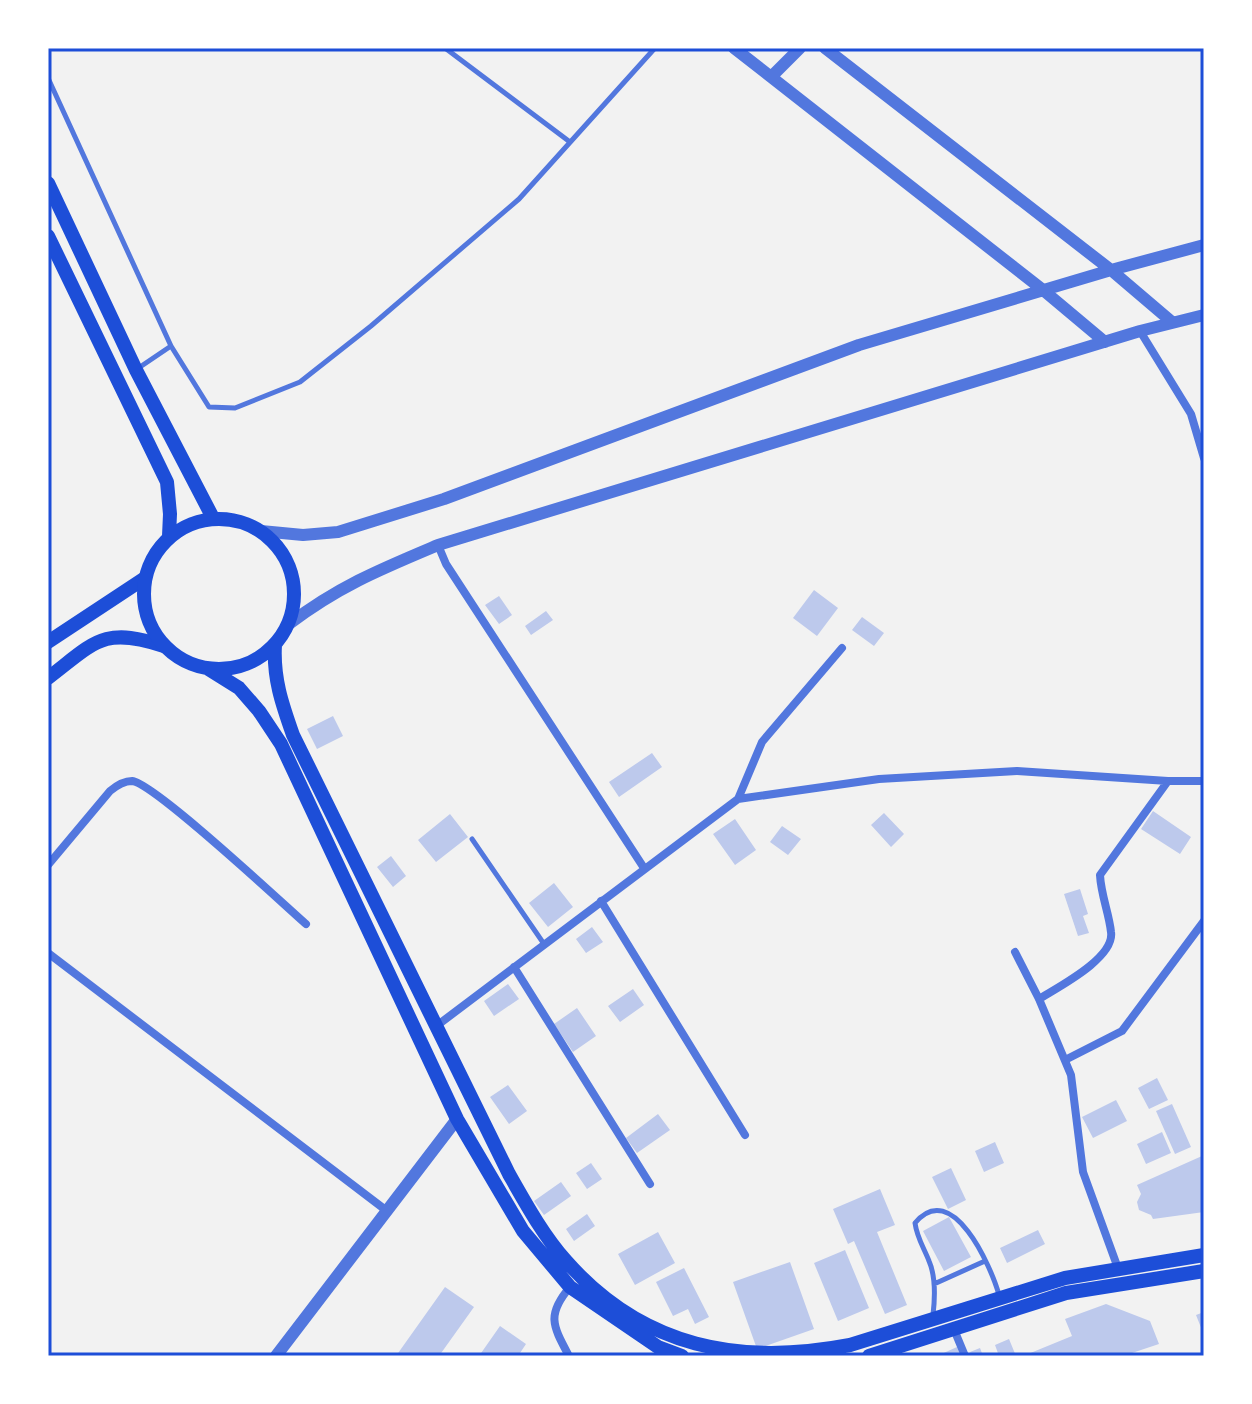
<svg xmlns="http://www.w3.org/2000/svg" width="1252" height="1404" viewBox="0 0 1252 1404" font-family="Montserrat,sans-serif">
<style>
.building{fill:#bdc9ec}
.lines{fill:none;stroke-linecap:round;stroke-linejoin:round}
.service{stroke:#5277de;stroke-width:5}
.minor{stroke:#5277de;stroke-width:8}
.tertiary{stroke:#5277de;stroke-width:12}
.secondary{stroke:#1d4ed8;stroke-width:14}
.primary{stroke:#1d4ed8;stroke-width:14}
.neatline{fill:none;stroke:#1d4ed8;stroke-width:3}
</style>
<rect width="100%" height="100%" fill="#f2f2f2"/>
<path class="building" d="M 814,590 L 838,608 L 817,636 L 793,618 Z
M 499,596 L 512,615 L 499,624 L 485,605 Z
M 546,611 L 553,620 L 531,635 L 525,626 Z
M 862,617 L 884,633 L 874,646 L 852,630 Z
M 333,716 L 343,736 L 317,749 L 307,729 Z
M 652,753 L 662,767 L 619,797 L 609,782 Z
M 1153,811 L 1191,837 L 1180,854 L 1141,829 Z
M 884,813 L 904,834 L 891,847 L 871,825 Z
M 450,814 L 468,837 L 436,862 L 418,840 Z
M 735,819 L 756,850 L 735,865 L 713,834 Z
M 782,826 L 801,839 L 788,855 L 770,842 Z
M 391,856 L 406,876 L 393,887 L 377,867 Z
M 554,883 L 573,907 L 548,927 L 529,903 Z
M 1080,889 L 1088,914 L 1083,916 L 1089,933 L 1078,936 L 1064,894 Z
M 592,927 L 603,942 L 586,953 L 576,939 Z
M 508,984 L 519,999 L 494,1016 L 484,1001 Z
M 633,989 L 644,1005 L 620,1022 L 608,1006 Z
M 577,1008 L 596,1036 L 573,1052 L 554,1024 Z
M 1157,1078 L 1168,1100 L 1149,1109 L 1138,1088 Z
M 508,1085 L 527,1111 L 509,1124 L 490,1097 Z
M 1116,1100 L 1127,1121 L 1093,1138 L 1082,1117 Z
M 1172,1104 L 1191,1147 L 1175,1154 L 1156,1111 Z
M 658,1114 L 670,1130 L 637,1153 L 626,1138 Z
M 1162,1132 L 1171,1153 L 1146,1164 L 1137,1144 Z
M 995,1142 L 1004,1163 L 984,1172 L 975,1151 Z
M 1202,1156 L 1204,1212 L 1153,1219 L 1151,1215 L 1139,1210 L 1137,1202 L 1141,1194 L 1137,1185 Z
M 591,1163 L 602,1179 L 587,1189 L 576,1173 Z
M 951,1168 L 966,1200 L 948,1209 L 932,1177 Z
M 561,1182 L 571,1196 L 544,1215 L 534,1201 Z
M 880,1189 L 895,1225 L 877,1232 L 907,1305 L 885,1314 L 854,1241 L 848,1244 L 833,1209 Z
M 587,1214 L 595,1226 L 574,1241 L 566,1229 Z
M 949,1217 L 971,1257 L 944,1271 L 923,1231 Z
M 1038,1230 L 1045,1244 L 1007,1263 L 1000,1248 Z
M 658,1232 L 675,1263 L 635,1285 L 618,1254 Z
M 845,1250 L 869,1308 L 838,1321 L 814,1263 Z
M 790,1262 L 814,1329 L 757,1349 L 733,1282 Z
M 684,1268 L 709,1317 L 695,1324 L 688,1309 L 673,1316 L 656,1282 Z
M 445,1287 L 474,1307 L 439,1356 L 396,1356 Z
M 1106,1304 L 1150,1321 L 1159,1344 L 1123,1356 L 1029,1356 L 1028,1354 L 1072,1336 L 1065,1319 Z
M 1204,1312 L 1204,1335 L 1196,1315 Z
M 500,1326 L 526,1344 L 518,1356 L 479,1356 Z
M 1009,1339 L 1016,1356 L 999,1356 L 995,1345 Z
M 957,1347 L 961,1356 L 937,1356 Z
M 980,1348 L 983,1356 L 972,1356 L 970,1352 Z"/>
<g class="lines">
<path class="service" d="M 445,48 L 570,142
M 48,78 L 171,346 L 137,369
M 171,346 L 209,407 L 235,408 L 300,382 L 371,326 L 519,199 L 655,48
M 472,839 L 544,944
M 934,1284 L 985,1261
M 933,1315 C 935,1298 936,1277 929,1261 C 924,1248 917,1238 915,1223 C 952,1178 991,1266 999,1295"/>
<path class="minor" d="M 1140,331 L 1191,414 L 1204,458
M 438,545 L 446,564 L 644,868
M 738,799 L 762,742 L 842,648
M 48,865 L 110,791 C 116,786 124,781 132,781 C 154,783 281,902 306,924
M 601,901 L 745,1135
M 1015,952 L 1039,999 L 1071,1075 L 1083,1172 L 1119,1271
M 48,953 L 387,1211
M 514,967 L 650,1184
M 1039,999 C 1058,987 1115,958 1111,932 C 1109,913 1101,895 1100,875 L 1168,781 L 1204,781
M 435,1027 L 738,799 L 879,779 L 1017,771 L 1168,781
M 1065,1060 L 1122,1031 L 1204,921
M 953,1327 L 965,1356
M 569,1356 C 553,1326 546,1315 570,1287"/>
<path class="tertiary" d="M 734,48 L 1043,290 L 1105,342
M 825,48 L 1111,270 L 1172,322
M 771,77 L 800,48
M 261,531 L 303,535 L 338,532 L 444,499 L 859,345 L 1111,270 L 1204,245
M 289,624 C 339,586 381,569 438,545 L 1140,331 L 1204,315
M 276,1356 L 457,1119"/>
<path class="secondary" d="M 48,642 L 145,578
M 48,678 C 95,642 103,626 164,646"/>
<path class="primary" d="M 48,183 L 136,370 L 213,518
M 48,236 L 167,482 L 170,514 L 169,536
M144 594a75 75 0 1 1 150 0a75 75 0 1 1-150 0Z
M 275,645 C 273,678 282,704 293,735 L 509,1174 C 526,1204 543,1235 566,1261 C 643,1348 740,1366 850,1345 L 1065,1278 L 1204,1255
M 207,668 L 239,688 L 259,711 L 281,744 L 457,1119 L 523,1231 L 570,1287 L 658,1347 L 682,1356
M 869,1356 L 1066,1293 L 1204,1271"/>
</g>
<rect width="1252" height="1404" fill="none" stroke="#ffffff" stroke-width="100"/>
<rect x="50" y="50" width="1152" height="1304" class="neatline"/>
</svg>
